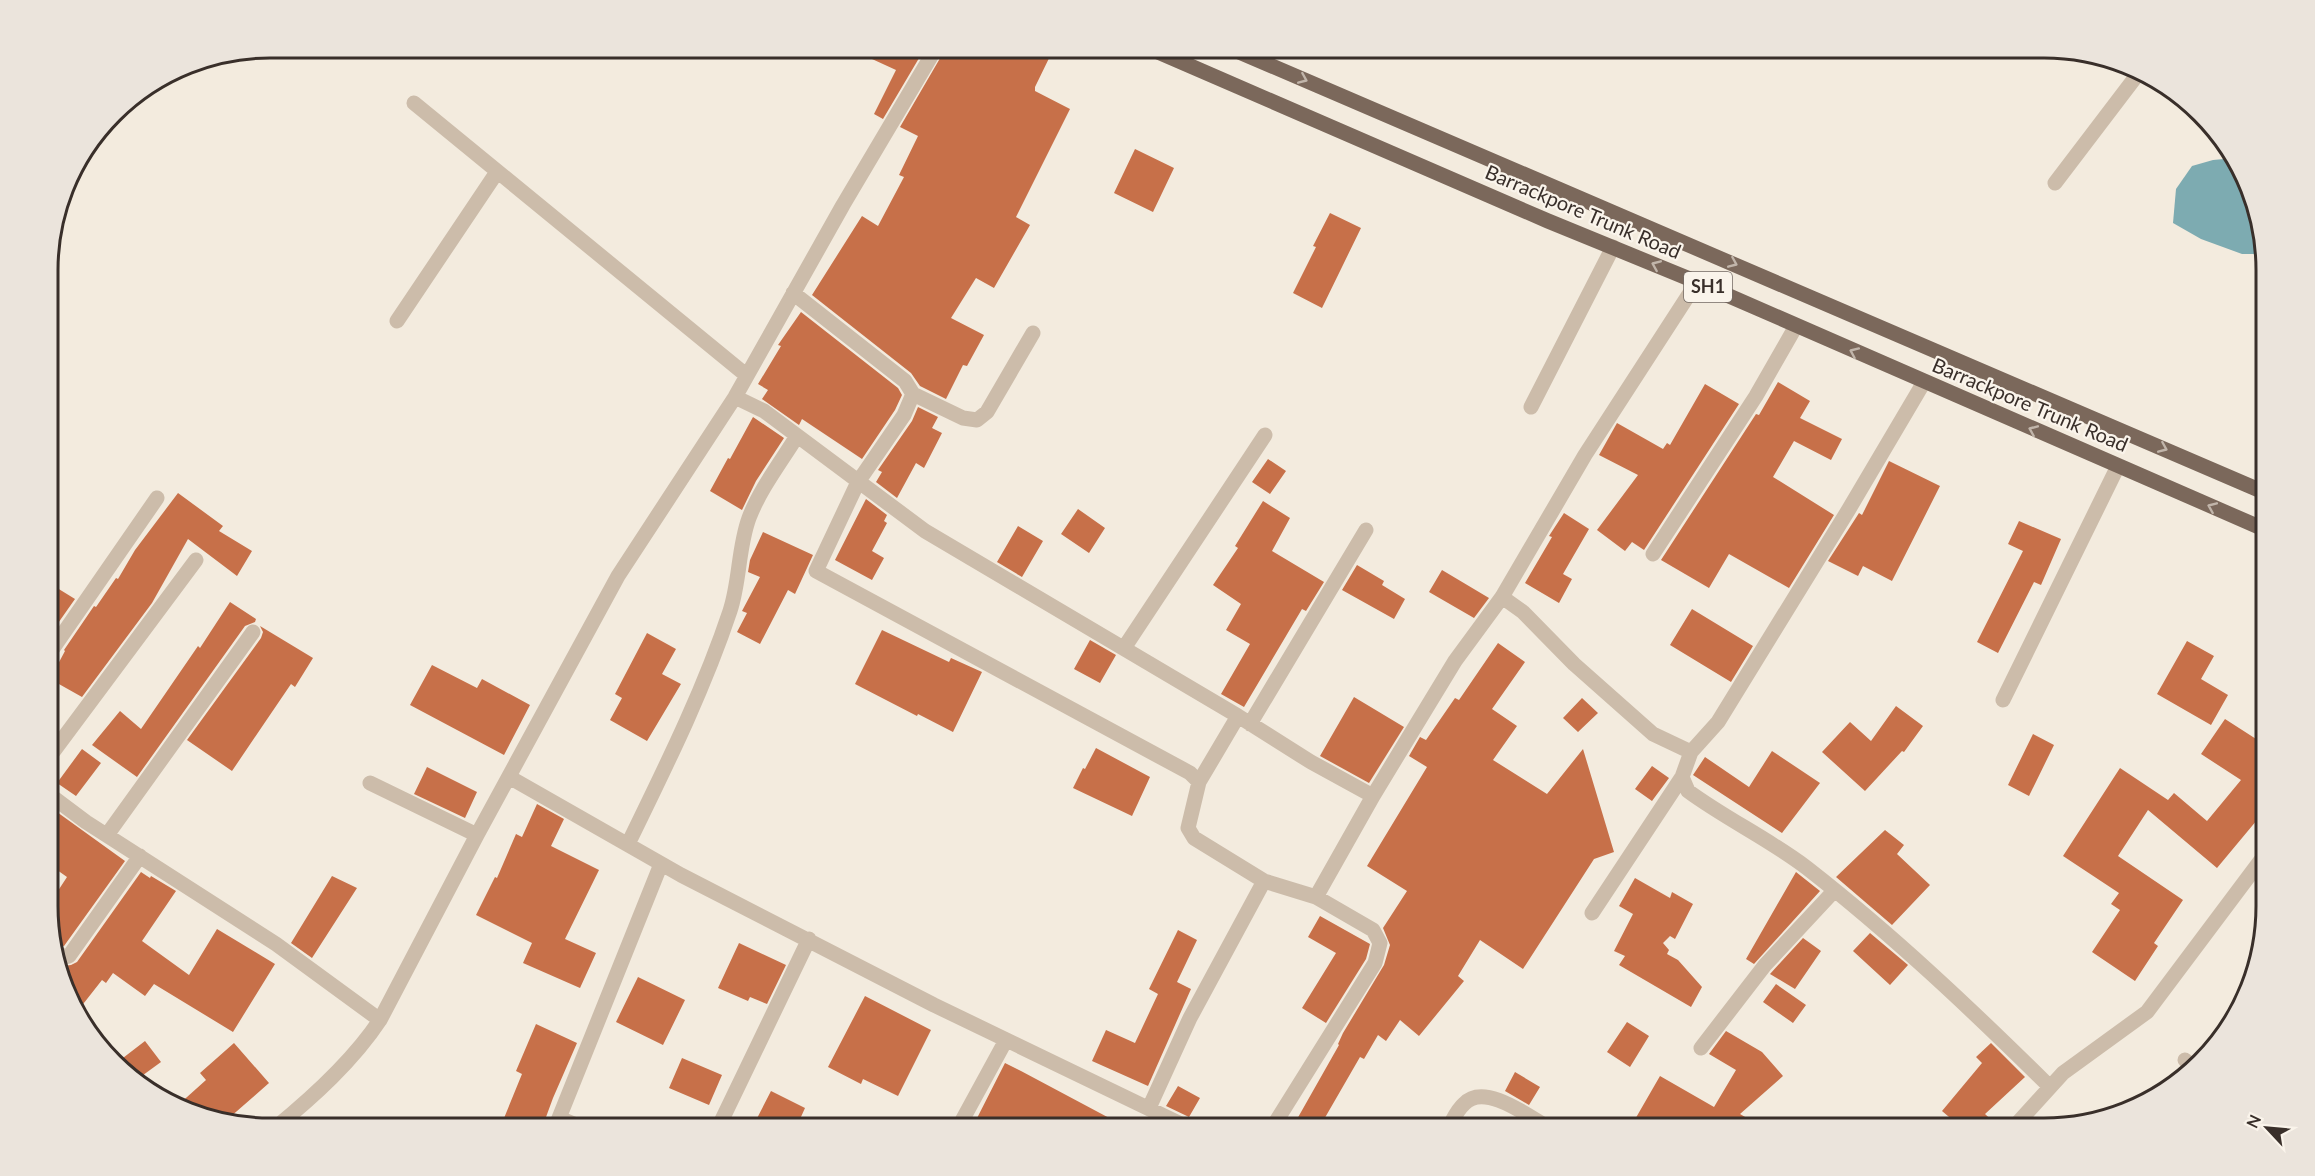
<svg xmlns="http://www.w3.org/2000/svg" width="2315" height="1176" viewBox="0 0 2315 1176" font-family="Lato,sans-serif">
<style>
.water{fill:#7dabb1}
.building{fill:#c77049}
.lines{fill:none;stroke-linecap:round;stroke-linejoin:round}
.minor{stroke:#ccbcaa;stroke-width:15}
.major{stroke:#7b685b;stroke-width:15}
.oneway{stroke:#c1b5aa}
.labels{text-anchor:middle;stroke-width:4.5;stroke-linejoin:round;paint-order:stroke}
.shield{fill:#faf4eb;stroke:#736a64;stroke-width:1.5}
.shield-label{font-size:18px;font-weight:bold;fill:#392f2a}
.street-label{font-size:20px;fill:#392f2a;stroke:#faf4eb}
.rim{fill:none;stroke:#392f2a;stroke-width:3}
</style>
<rect width="100%" height="100%" fill="#f3ebde"/>
<path class="water" d="M 2235,158 C 2251,187 2265,221 2265,254 L 2242,254 L 2201,239 L 2173,223 L 2176,189 L 2192,166 L 2213,160 Z"/>
<path class="building" d="M 848,48 L 925,48 L 883,119 L 874,114 L 896,70 Z
M 946,48 L 1054,48 L 1035,87 L 1035,91 L 1070,109 L 1016,217 L 1030,225 L 994,288 L 976,278 L 951,318 L 984,335 L 967,366 L 963,365 L 946,399 L 920,386 L 911,373 L 812,295 L 862,216 L 878,226 L 904,177 L 899,175 L 918,136 L 900,127 Z
M 1135,149 L 1174,168 L 1153,212 L 1114,193 Z
M 1330,213 L 1361,228 L 1322,308 L 1293,293 L 1316,247 L 1313,246 Z
M 801,312 L 898,388 L 902,395 L 895,410 L 862,459 L 802,419 L 799,425 L 762,399 L 768,390 L 758,384 L 781,346 L 778,345 Z
M 1778,382 L 1810,401 L 1800,418 L 1842,439 L 1831,460 L 1794,441 L 1773,477 L 1834,515 L 1789,588 L 1729,554 L 1709,588 L 1661,560 L 1756,414 L 1759,415 Z
M 1705,384 L 1739,404 L 1644,550 L 1632,542 L 1625,551 L 1597,530 L 1638,475 L 1599,455 L 1617,423 L 1663,449 L 1667,443 L 1670,445 Z
M 918,407 L 938,417 L 932,428 L 942,433 L 924,468 L 916,463 L 897,498 L 876,482 L 882,472 L 878,470 L 912,421 Z
M 753,417 L 784,438 L 756,481 L 742,510 L 710,491 L 728,458 L 730,459 Z
M 1268,459 L 1286,471 L 1270,494 L 1252,482 Z
M 1889,461 L 1940,486 L 1892,581 L 1863,566 L 1858,576 L 1828,561 L 1859,513 L 1862,515 Z
M 178,493 L 223,526 L 219,531 L 252,551 L 237,576 L 188,539 L 152,603 L 82,697 L 50,679 L 65,651 L 64,650 L 94,606 L 96,607 L 116,578 L 118,579 L 135,550 Z
M 866,499 L 887,515 L 884,521 L 887,523 L 872,551 L 884,558 L 872,580 L 835,560 Z
M 1263,501 L 1290,518 L 1272,551 L 1324,582 L 1306,611 L 1302,609 L 1244,707 L 1221,694 L 1250,644 L 1226,630 L 1241,604 L 1213,585 L 1238,548 L 1235,546 Z
M 1078,509 L 1105,528 L 1089,553 L 1061,534 Z
M 1564,513 L 1589,529 L 1563,574 L 1572,579 L 1559,603 L 1525,583 L 1552,537 L 1549,536 Z
M 2019,521 L 2061,539 L 2041,585 L 2034,582 L 1998,653 L 1977,642 L 2023,551 L 2008,544 Z
M 1018,526 L 1043,541 L 1022,577 L 997,562 Z
M 763,532 L 813,555 L 795,594 L 788,590 L 760,644 L 737,632 L 747,613 L 742,611 L 760,577 L 748,572 L 750,560 Z
M 1357,565 L 1384,581 L 1382,585 L 1405,599 L 1394,619 L 1342,590 Z
M 1442,570 L 1489,598 L 1474,618 L 1429,592 Z
M 49,583 L 75,599 L 49,636 Z
M 230,602 L 256,619 L 255,622 L 245,626 L 137,777 L 92,745 L 120,711 L 141,729 L 198,646 L 200,648 Z
M 1692,609 L 1753,646 L 1731,682 L 1670,645 Z
M 260,626 L 313,658 L 295,687 L 291,684 L 232,771 L 187,740 L 261,638 L 263,632 Z
M 882,630 L 949,662 L 951,658 L 982,672 L 953,732 L 918,714 L 917,716 L 855,684 Z
M 647,633 L 676,649 L 662,674 L 681,684 L 647,741 L 610,720 L 622,698 L 615,694 Z
M 1090,640 L 1116,655 L 1100,683 L 1074,669 Z
M 2187,641 L 2214,656 L 2201,679 L 2228,695 L 2211,725 L 2157,694 Z
M 1498,643 L 1525,662 L 1492,709 L 1517,726 L 1493,760 L 1547,794 L 1583,749 L 1614,852 L 1594,859 L 1523,969 L 1480,940 L 1458,976 L 1464,981 L 1419,1036 L 1400,1020 L 1386,1041 L 1378,1035 L 1364,1059 L 1360,1057 L 1319,1128 L 1292,1128 L 1339,1045 L 1338,1044 L 1343,1033 L 1384,965 L 1390,945 L 1383,928 L 1407,891 L 1367,866 L 1427,767 L 1409,756 L 1420,737 L 1426,740 L 1455,698 L 1459,700 Z
M 432,665 L 477,688 L 482,679 L 530,705 L 504,755 L 410,705 Z
M 1354,697 L 1404,727 L 1369,783 L 1320,756 Z
M 1582,698 L 1598,713 L 1578,732 L 1563,718 Z
M 1896,706 L 1923,726 L 1904,752 L 1902,751 L 1865,791 L 1822,752 L 1850,722 L 1871,741 Z
M 2225,719 L 2267,746 L 2267,808 L 2217,868 L 2148,810 L 2118,856 L 2183,900 L 2154,943 L 2158,946 L 2135,981 L 2092,952 L 2120,910 L 2111,904 L 2119,893 L 2063,856 L 2120,768 L 2168,800 L 2174,793 L 2207,821 L 2241,780 L 2201,754 Z
M 2033,734 L 2054,745 L 2029,796 L 2008,785 Z
M 1096,748 L 1150,777 L 1132,816 L 1073,788 L 1083,768 L 1085,769 Z
M 82,749 L 101,763 L 76,796 L 57,783 Z
M 1772,751 L 1820,783 L 1782,833 L 1693,775 L 1705,757 L 1749,787 Z
M 1652,766 L 1669,778 L 1652,801 L 1635,789 Z
M 427,767 L 477,792 L 465,818 L 414,794 Z
M 537,804 L 564,819 L 551,846 L 599,870 L 565,939 L 596,953 L 580,988 L 523,963 L 532,943 L 476,915 L 495,877 L 497,878 L 516,834 L 522,837 Z
M 50,807 L 125,861 L 64,946 L 54,944 L 50,935 L 50,903 L 67,877 L 50,865 Z
M 1885,830 L 1904,845 L 1897,854 L 1930,885 L 1892,925 L 1836,877 Z
M 141,872 L 150,878 L 151,876 L 176,891 L 142,941 L 189,975 L 217,929 L 275,964 L 233,1032 L 154,984 L 145,996 L 113,973 L 106,983 L 102,980 L 80,1008 L 63,966 L 71,965 L 77,962 Z
M 1796,872 L 1820,891 L 1754,964 L 1746,959 Z
M 332,876 L 357,888 L 312,958 L 291,943 Z
M 1635,878 L 1670,898 L 1672,892 L 1693,904 L 1675,939 L 1670,936 L 1663,943 L 1669,950 L 1667,954 L 1678,960 L 1702,987 L 1691,1007 L 1619,965 L 1625,956 L 1614,951 L 1633,914 L 1619,906 Z
M 1320,916 L 1370,944 L 1366,959 L 1326,1023 L 1302,1008 L 1336,953 L 1308,937 Z
M 1178,930 L 1197,940 L 1177,982 L 1191,989 L 1148,1086 L 1092,1061 L 1106,1030 L 1135,1043 L 1158,994 L 1149,989 Z
M 1870,933 L 1908,965 L 1890,985 L 1853,951 Z
M 1803,938 L 1821,951 L 1795,989 L 1770,974 Z
M 739,943 L 786,965 L 767,1004 L 750,997 L 748,1001 L 718,988 Z
M 638,977 L 685,1000 L 663,1045 L 616,1022 Z
M 1776,984 L 1806,1005 L 1793,1023 L 1763,1002 Z
M 865,996 L 931,1030 L 898,1096 L 863,1079 L 861,1084 L 828,1067 Z
M 1627,1022 L 1649,1036 L 1630,1067 L 1607,1052 Z
M 536,1024 L 577,1043 L 553,1098 L 542,1128 L 500,1128 L 522,1074 L 516,1071 Z
M 1726,1031 L 1762,1052 L 1783,1076 L 1740,1114 L 1764,1128 L 1702,1128 L 1703,1126 L 1692,1119 L 1687,1128 L 1630,1128 L 1660,1076 L 1714,1107 L 1736,1070 L 1709,1054 Z
M 145,1041 L 161,1062 L 139,1078 L 119,1061 Z
M 234,1043 L 269,1083 L 229,1118 L 177,1106 L 206,1080 L 200,1073 Z
M 1991,1043 L 2025,1077 L 1985,1114 L 2000,1128 L 1962,1128 L 1942,1111 L 1982,1063 L 1976,1057 Z
M 682,1058 L 722,1075 L 709,1105 L 669,1088 Z
M 1005,1063 L 1021,1071 L 1128,1128 L 972,1128 Z
M 1515,1072 L 1540,1087 L 1529,1105 L 1505,1091 Z
M 1178,1086 L 1200,1098 L 1189,1117 L 1166,1106 Z
M 771,1091 L 805,1108 L 796,1128 L 752,1128 Z"/>
<g class="lines">
<path class="minor" d="M 414,103 L 746,375
M 2055,183 L 2141,70
M 793,293 L 905,381 L 913,394 L 904,415 L 858,482 L 816,571 L 1190,773 L 1199,782 L 1188,828 L 1194,838 L 1264,881 L 1316,897 L 1373,930 L 1380,943 L 1375,963 L 1272,1128
M 397,321 L 497,172
M 913,394 L 963,418 L 977,420 L 987,412 L 1033,333
M 735,397 L 764,411 L 925,531 L 1238,716 L 1311,762 L 1373,796 L 1455,661 L 1502,597 L 1585,455 L 1697,282
M 1531,407 L 1613,247
M 1653,554 L 1756,396 L 1796,326
M 1502,597 L 1523,612 L 1574,664 L 1653,734 L 1691,752 L 1718,722 L 1849,509 L 1924,382
M 1124,648 L 1265,435
M 49,654 L 157,498
M 2003,700 L 2118,466
M 1250,724 L 1366,530
M 1691,752 L 1682,777 L 1688,791 C 1726,819 1769,839 1807,868 C 1893,935 1972,1010 2050,1087
M 50,756 L 196,560
M 509,777 L 681,875 L 934,1005 L 1189,1128
M 1199,782 L 1238,716
M 370,783 L 477,835
M 50,795 L 86,822 L 276,944 L 380,1020
M 107,835 L 253,632
M 628,844 C 665,768 703,692 730,611 C 740,581 738,548 749,518 C 760,489 781,462 797,436
M 1316,897 L 1373,796
M 1592,913 L 1682,777
M 57,953 L 65,957 L 69,956 L 140,856
M 1701,1048 L 1765,965 L 1834,891
M 2185,1060 L 2194,1068
M 1149,1108 L 1190,1018 L 1264,881
M 559,1118 L 583,1128
M 275,1128 C 313,1097 353,1061 380,1020 L 477,835 L 618,576 L 735,397 L 843,205 L 936,48
M 555,1128 L 661,864
M 718,1128 L 809,939
M 958,1128 L 1006,1040
M 1448,1128 C 1453,1120 1457,1110 1464,1104 C 1484,1082 1528,1116 1549,1128
M 2013,1128 L 2063,1073 L 2147,1012 L 2267,852"/>
<path class="major" d="M 1149,48 L 1548,221 L 1697,282 L 2266,530
M 1230,48 L 2266,493"/>
</g>
<defs><path id="oneway-chevron" d="M-2-3.5L2.5 0L-2 3.5" fill="none" stroke-width="1.6" stroke-linecap="round" stroke-linejoin="round" transform="scale(1.5)"/></defs>
<g class="oneway">
<use href="#oneway-chevron" transform="translate(1303 79) rotate(23)"/>
<use href="#oneway-chevron" transform="translate(1733 263) rotate(23)"/>
<use href="#oneway-chevron" transform="translate(1656 265) rotate(-157)"/>
<use href="#oneway-chevron" transform="translate(1854 352) rotate(-156)"/>
<use href="#oneway-chevron" transform="translate(2033 430) rotate(-157)"/>
<use href="#oneway-chevron" transform="translate(2163 448) rotate(23)"/>
<use href="#oneway-chevron" transform="translate(2212 507) rotate(-157)"/>
</g>
<g class="labels">
<rect class="shield" x="1684" y="272" width="48" height="30" rx="4.5"/>
<g class="shield-label">
<text x="1708" y="293">SH1</text>
</g>
<g class="street-label">
<text transform="translate(1583 212) rotate(23)" y="7">Barrackpore Trunk Road</text>
<text transform="translate(2030 405) rotate(23)" y="7">Barrackpore Trunk Road</text>
</g>
</g>
<path d="M0 0H2315V1176H0ZM270 58H2044A212 212 0 0 1 2256 270V906A212 212 0 0 1 2044 1118H270A212 212 0 0 1 58 906V270A212 212 0 0 1 270 58Z" fill="#ebe4dc" fill-rule="evenodd"/>
<path class="rim" d="M270 58H2044A212 212 0 0 1 2256 270V906A212 212 0 0 1 2044 1118H270A212 212 0 0 1 58 906V270A212 212 0 0 1 270 58Z"/>
<g transform="translate(2267 1128) rotate(296)" stroke="#faf4eb" stroke-width="4.5" paint-order="stroke">
<path d="M0-4.5L10 22L0 15L-10 22Z" fill="#392f2a"/>
<text y="-9" font-size="16" font-weight="bold" text-anchor="middle" fill="#392f2a">N</text>
</g>
</svg>
